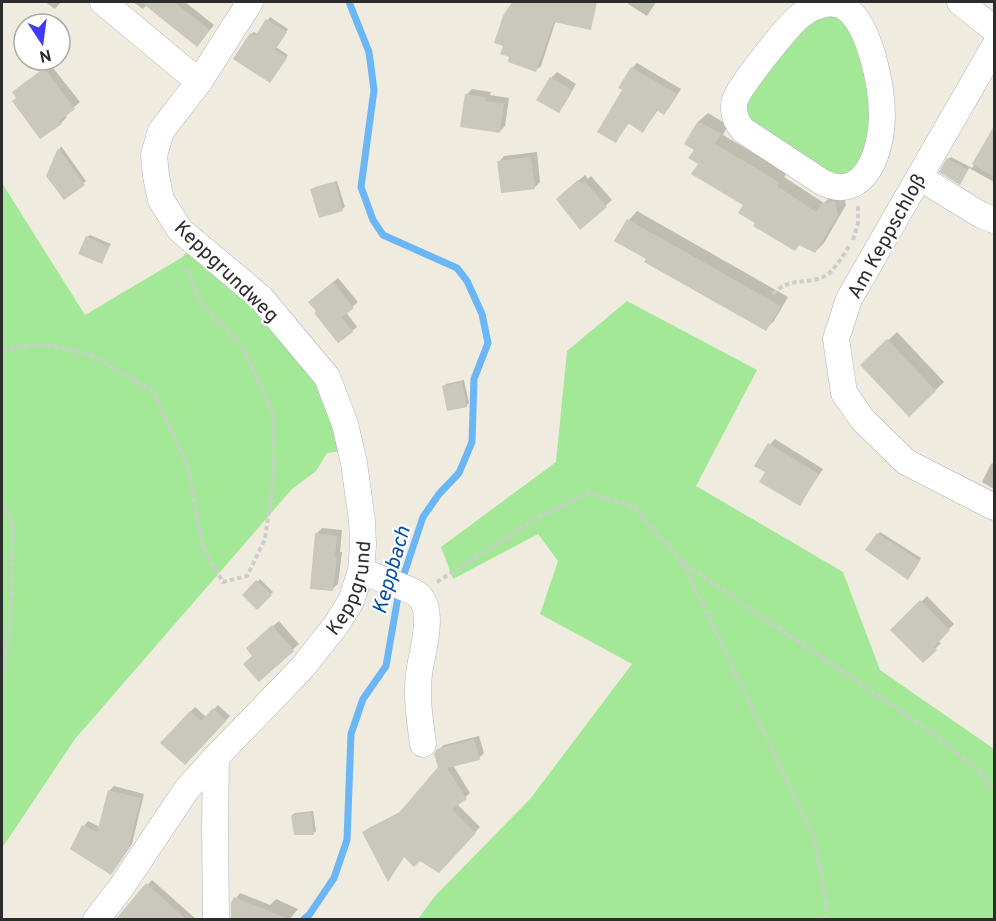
<svg xmlns="http://www.w3.org/2000/svg" width="996" height="921" viewBox="0 0 996 921" font-family="Overpass,sans-serif">
<style>
.green{fill:#a3e897}
.shadow{fill:#0003}
.lines{fill:none;stroke-linecap:round;stroke-linejoin:round}
.stream{stroke:#6bb6f6;stroke-width:7}
.building{fill:#cac7bd}
.minor-casing{stroke:#b2b2c1;stroke-width:27}
.path{stroke:#ccc;stroke-width:4;stroke-dasharray:4.5 3;stroke-linecap:butt}
.minor{stroke:#fff;stroke-width:26}
.labels{text-anchor:middle;stroke-width:4.5;stroke-linejoin:round;paint-order:stroke}
.street-label{font-size:20px;fill:#2c2c2c;stroke:#fff}
.water-label{font-size:21px;font-style:italic;fill:#054fa8;stroke:#fff}
</style>
<rect width="100%" height="100%" fill="#efebde"/>
<path class="green" d="M 817,13 L 845,16 L 875,95 L 864,165 L 837,180 L 747,125 L 742,102 L 747,93 Z
M 2,183 L 85,315 L 181,258 L 191,249 L 257,305 L 319,381 L 341,451 L 327,453 L 316,471 L 292,489 L 75,739 L 2,848 Z
M 627,301 L 757,370 L 696,486 L 843,572 L 880,670 L 994,749 L 994,919 L 418,919 L 435,896 L 530,799 L 632,664 L 540,614 L 558,561 L 538,534 L 453,579 L 441,547 L 556,462 L 567,351 Z"/>
<path class="shadow" d="M 45,2 L 61,2 L 55,9 Z
M 133,2 L 185,2 L 214,25 L 202,40 L 147,5 L 143,9 Z
M 510,2 L 562,2 L 541,66 L 536,70 L 511,56 L 513,3 Z
M 630,2 L 656,2 L 647,16 L 628,4 Z
M 270,17 L 288,29 L 276,47 L 288,55 L 272,79 L 251,34 L 254,32 L 258,34 Z
M 637,63 L 681,89 L 669,108 L 664,113 L 658,110 L 643,131 L 629,123 L 615,142 L 632,68 Z
M 50,64 L 80,102 L 65,115 L 67,117 L 61,123 L 40,137 L 17,97 L 20,87 Z
M 557,72 L 576,84 L 564,105 L 558,111 L 551,78 Z
M 472,89 L 491,92 L 490,95 L 509,98 L 505,126 L 499,132 L 466,95 Z
M 708,113 L 728,125 L 723,135 L 787,173 L 784,177 L 824,203 L 831,196 L 843,194 L 846,205 L 824,243 L 815,252 L 757,223 L 745,204 L 700,163 L 696,149 L 686,144 L 699,121 Z
M 994,131 L 994,182 L 969,168 L 962,180 L 948,159 L 951,157 L 972,168 Z
M 61,146 L 86,181 L 64,198 L 48,176 Z
M 537,152 L 540,182 L 534,188 L 499,162 L 504,156 Z
M 585,175 L 588,179 L 591,176 L 612,200 L 580,228 L 563,193 Z
M 337,181 L 345,207 L 342,209 L 312,190 L 315,187 Z
M 637,211 L 788,297 L 774,321 L 766,329 L 616,240 L 629,220 Z
M 90,235 L 111,244 L 101,262 L 87,237 Z
M 338,278 L 358,302 L 346,312 L 357,327 L 352,331 L 317,311 L 315,297 Z
M 897,332 L 944,382 L 909,415 L 862,365 Z
M 464,380 L 469,403 L 466,406 L 444,386 L 446,384 Z
M 775,439 L 823,469 L 799,504 L 767,472 L 770,444 Z
M 994,462 L 994,489 L 982,482 L 991,464 Z
M 322,528 L 342,530 L 340,552 L 342,552 L 338,584 L 332,589 L 316,534 Z
M 880,532 L 921,558 L 910,576 L 878,534 Z
M 260,579 L 273,592 L 257,608 L 244,595 Z
M 927,596 L 954,624 L 938,641 L 941,643 L 923,661 L 893,630 Z
M 279,621 L 299,644 L 259,680 L 253,643 Z
M 218,705 L 230,716 L 185,763 L 162,743 L 195,707 L 206,717 Z
M 479,736 L 484,753 L 479,758 L 453,765 L 470,793 L 457,804 L 480,827 L 444,866 L 405,856 L 389,879 L 364,833 L 369,828 L 404,810 L 439,768 L 438,750 L 444,745 Z
M 114,786 L 144,794 L 132,844 L 111,873 L 72,849 L 84,826 L 88,821 L 100,827 L 109,791 Z
M 313,811 L 316,831 L 313,834 L 292,815 L 295,813 Z
M 152,880 L 197,920 L 117,920 Z
M 240,893 L 270,905 L 276,899 L 298,909 L 289,920 L 231,920 L 232,904 Z"/>
<g class="lines">
<path class="stream" d="M 349,2 L 369,52 L 374,90 L 361,187 L 373,220 L 383,235 L 457,268 L 467,281 L 482,314 L 488,343 L 474,379 L 472,442 L 459,473 L 439,494 L 423,517 L 402,580
M 303,920 L 309,915 L 334,878 L 347,840 L 351,734 L 363,699 L 386,666 L 399,591"/>
</g>
<path class="building" d="M 141,2 L 174,2 L 210,30 L 197,47 Z
M 512,2 L 597,2 L 591,30 L 554,22 L 536,72 L 508,62 L 509,57 L 500,54 L 503,46 L 494,43 L 503,16 Z
M 266,19 L 287,32 L 275,50 L 287,58 L 270,83 L 233,59 L 250,33 L 255,36 Z
M 631,67 L 677,94 L 664,115 L 656,110 L 643,133 L 628,123 L 616,143 L 597,132 L 622,90 L 618,88 Z
M 44,68 L 75,109 L 59,121 L 62,124 L 40,139 L 12,101 L 16,98 L 12,92 Z
M 550,77 L 572,90 L 559,113 L 536,100 Z
M 465,94 L 486,97 L 485,101 L 504,103 L 500,133 L 460,127 Z
M 698,121 L 721,134 L 715,144 L 779,182 L 777,186 L 816,212 L 821,204 L 835,201 L 838,215 L 815,253 L 799,245 L 795,251 L 753,226 L 755,223 L 738,213 L 743,205 L 691,174 L 698,164 L 688,158 L 694,150 L 684,144 Z
M 994,126 L 994,177 L 972,164 Z
M 58,148 L 85,185 L 64,200 L 46,176 Z
M 531,157 L 535,189 L 501,193 L 497,161 Z
M 947,158 L 968,170 L 960,185 L 939,172 Z
M 578,180 L 581,183 L 585,181 L 607,207 L 580,230 L 556,199 Z
M 335,182 L 343,211 L 319,218 L 310,189 Z
M 627,219 L 781,306 L 766,331 L 644,262 L 646,259 L 614,241 Z
M 86,236 L 109,247 L 102,264 L 78,254 Z
M 333,282 L 354,308 L 342,317 L 353,332 L 338,343 L 314,313 L 316,311 L 308,302 Z
M 887,339 L 936,391 L 909,417 L 860,365 Z
M 462,382 L 467,407 L 447,411 L 442,386 Z
M 768,443 L 819,474 L 800,506 L 759,482 L 765,472 L 754,466 Z
M 315,533 L 337,536 L 335,557 L 337,557 L 333,591 L 310,589 Z
M 877,533 L 920,561 L 908,580 L 865,550 Z
M 256,580 L 272,595 L 257,610 L 242,595 Z
M 920,600 L 950,630 L 934,647 L 937,650 L 923,663 L 890,630 Z
M 272,625 L 294,651 L 259,682 L 243,664 L 252,656 L 246,648 Z
M 213,708 L 226,721 L 185,765 L 160,743 L 190,711 L 201,721 Z
M 474,739 L 480,760 L 447,768 L 467,799 L 452,809 L 476,833 L 439,873 L 420,861 L 414,867 L 404,857 L 388,882 L 362,832 L 398,814 L 438,767 L 434,754 L 437,749 Z
M 108,790 L 141,798 L 128,850 L 111,875 L 70,849 L 82,825 L 97,832 Z
M 311,812 L 314,835 L 294,835 L 291,815 Z
M 146,883 L 187,920 L 115,920 Z
M 234,897 L 289,919 L 288,920 L 231,920 L 231,903 Z"/>
<g class="lines">
<defs>
<g id="minor">
<path d="M 103,2 L 199,82"/>
<path d="M 960,2 L 994,29"/>
<path d="M 830,3 C 834,4 840,4 843,6 C 870,22 882,87 882,116 C 882,150 865,204 822,182 L 743,130 C 736,122 732,112 735,100 C 739,87 788,25 800,16 C 809,8 819,5 830,3 Z"/>
<path d="M 994,47 L 849,299 L 836,339 L 844,393 L 863,420 L 906,462 L 994,507"/>
<path d="M 919,177 L 981,215 L 994,220"/>
<path d="M 361,571 C 374,577 407,587 417,594 C 437,609 421,654 419,674 C 416,697 420,721 423,744"/>
<path d="M 96,920 L 120,889 L 187,789 L 216,757"/>
<path id="s1" d="M 216,920 L 215,829 L 216,757 L 302,668 L 336,625 L 351,601 L 361,571 L 363,545 L 362,521 L 354,463 L 345,424 L 327,377 L 261,298 L 180,230 L 161,200 L 156,176 L 154,155 L 161,131 L 199,82 L 250,2"/>
</g>
</defs>
<use href="#minor" class="minor-casing"/>
<path class="path" d="M 853,240 L 858,223 L 858,206
M 773,294 C 787,278 803,284 821,278 C 834,273 842,257 849,246
M 2,350 L 41,344 L 89,354 L 154,392 L 188,468 L 203,548 L 223,582 L 247,576 L 265,539 L 274,472 L 273,414 L 242,346 L 202,305 L 186,269
M 2,505 L 6,509 L 13,524 L 10,633 L 2,682
M 683,563 L 815,840 L 827,907 L 825,920
M 437,582 L 535,519 L 588,493 L 634,507 L 683,563 L 934,734 L 979,771 L 994,788"/>
<use href="#minor" class="minor"/>
</g>
<g class="labels">
<g class="street-label">
<text transform="translate(886 236) rotate(-61)" y="7">Am Keppschloß</text>
<text transform="translate(227 271) rotate(44)" y="7">Keppgrundweg</text>
<text dy="7" stroke="none"><textPath href="#s1" startOffset="382">Keppgrund</textPath></text>
</g>
<g class="water-label">
<text transform="translate(391 570) rotate(-74)" y="7">Keppbach</text>
</g>
</g>
<rect width="996" height="921" fill="none" stroke="#2c2c2c" stroke-width="6"/>
<g transform="translate(42 42) rotate(167)"><circle r="28" fill="#ffffff" stroke="#ababab" stroke-width="1.5"/>
<path d="M0-4.5L10 22L0 15L-10 22Z" fill="#3d3bff"/>
<text y="-9" font-size="16" font-weight="bold" text-anchor="middle" fill="#2c2c2c">N</text>
</g>
</svg>
